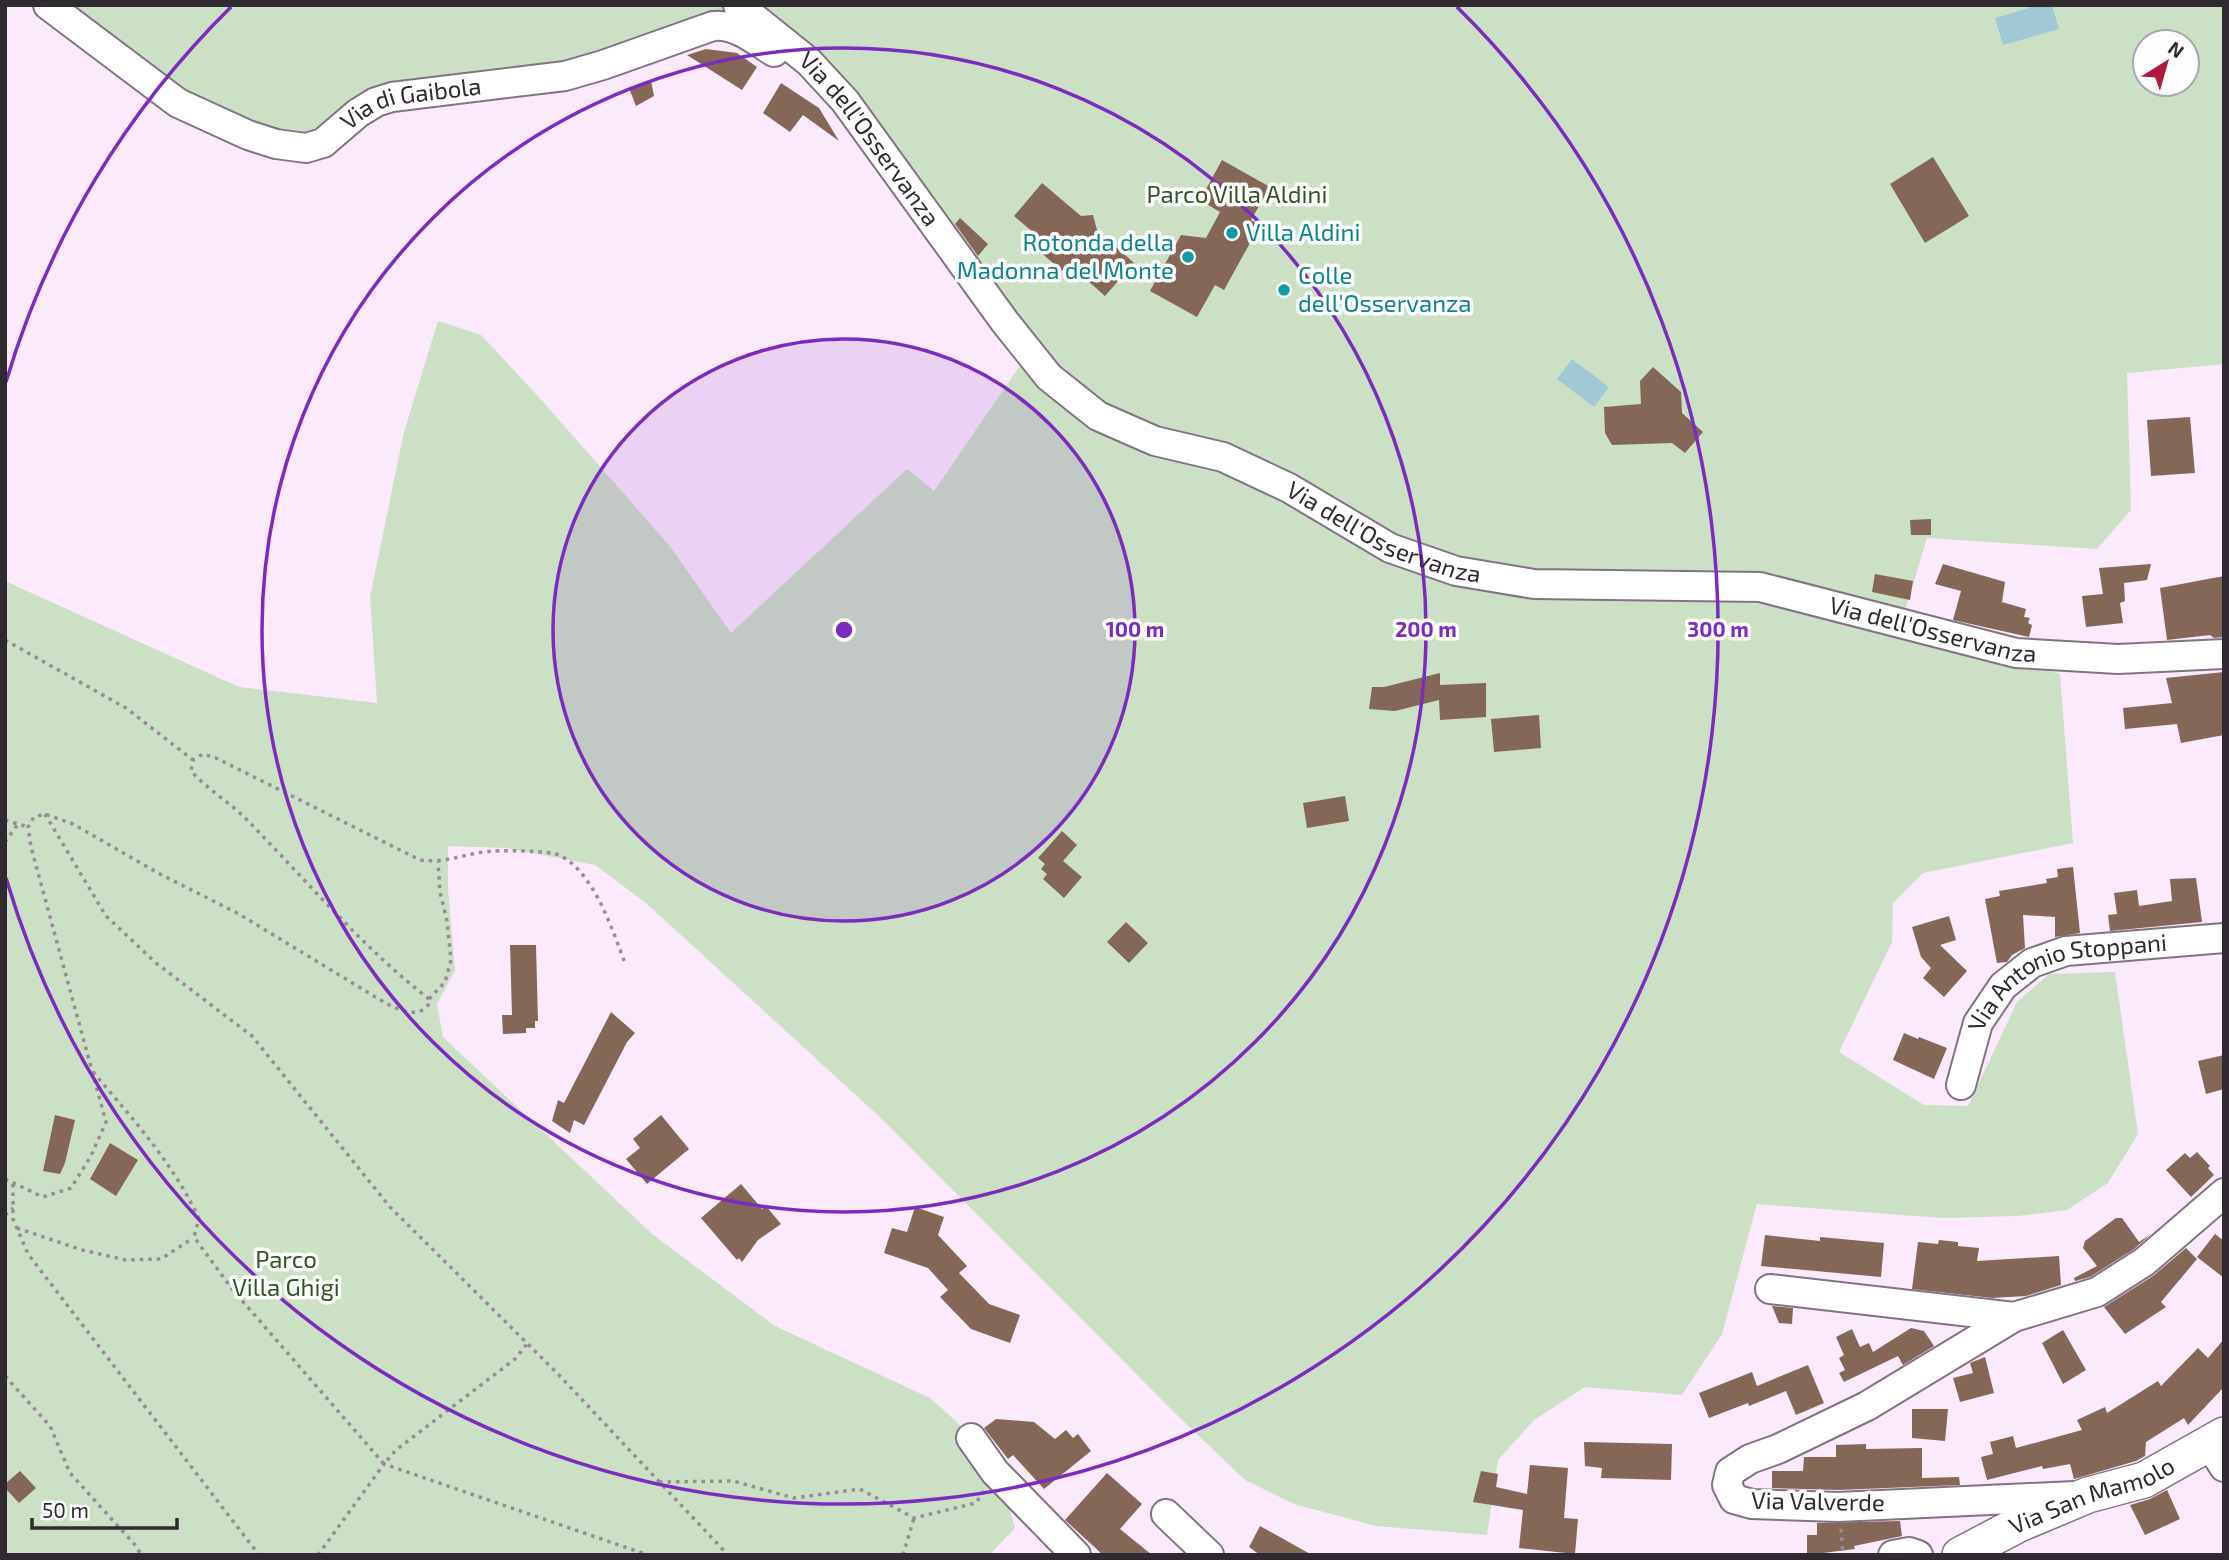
<svg xmlns="http://www.w3.org/2000/svg" width="2229" height="1560" viewBox="0 0 2229 1560" font-family="'Exo 2',sans-serif">
<style>
.green{fill:#cce0c5;fill-rule:evenodd}
.water{fill:#a1c9d5}
.building{fill:#846757}
.lines{fill:none;stroke-linecap:round;stroke-linejoin:round}
.minor-casing{stroke:#827383;stroke-width:32}
.major-casing{stroke:#827383;stroke-width:38}
.path{stroke:#988c99;stroke-width:3.5;stroke-dasharray:3.5 5;stroke-linecap:butt}
.minor{stroke:#fff;stroke-width:28}
.major{stroke:#fff;stroke-width:35}
.ring{fill:none;stroke:#7b2cbf;stroke-width:3.5}
.culture-dot{fill:#0f9aa8;stroke:#fdfdfd;stroke-width:2.5}
.labels{text-anchor:middle;stroke-width:7;stroke-linejoin:round;paint-order:stroke}
.street-label{font-size:24px;fill:#2f2930;stroke:#fdfdfd}
.park-label{font-size:24px;fill:#345228;stroke:#fdfdfd}
.culture-label{font-size:24px;fill:#0d838f;stroke:#fdfdfd;text-anchor:start}
.centre{fill:#7b2cbf;stroke:#fdfdfd;stroke-width:3.5}
.ring-label{font-size:21px;text-anchor:middle;font-weight:bold;fill:#7b2cbf;stroke:#fdfdfd;stroke-width:7;stroke-linejoin:round;paint-order:stroke}
</style>
<rect width="100%" height="100%" fill="#fbe9fc"/>
<path class="green" d="M 43,5 L 2224,5 L 2224,364 L 2127,373 L 2131,510 L 2097,549 L 1927,538 L 1903,617 L 1902,630 L 2060,674 L 2073,843 L 1923,873 L 1893,903 L 1892,942 L 1839,1052 L 1924,1105 L 1968,1106 L 2017,1002 L 2049,974 L 2115,972 L 2138,1134 L 2108,1183 L 2067,1210 L 2018,1216 L 1942,1218 L 1757,1204 L 1722,1334 L 1682,1395 L 1585,1387 L 1534,1420 L 1498,1460 L 1487,1535 L 1376,1526 L 1294,1504 L 1245,1480 L 1178,1416 L 883,1120 L 646,903 L 595,865 L 506,848 L 448,846 L 448,889 L 455,970 L 437,1004 L 443,1037 L 652,1234 L 775,1326 L 930,1398 L 958,1423 L 1006,1496 L 1015,1528 L 989,1555 L 5,1555 L 5,581 L 239,687 L 377,703 L 370,597 L 404,432 L 438,321 L 481,335 L 537,395 L 669,545 L 731,633 L 907,469 L 934,491 L 1028,354 L 845,101 L 734,25 L 349,112 L 312,146 L 192,104 ZM 2145,42 L 2187,42 L 2187,84 L 2145,84 Z"/>
<path class="water" d="M 2038,5 L 2052,5 L 2059,29 L 2003,45 L 1995,18 Z
M 1572,359 L 1609,387 L 1594,407 L 1557,379 Z"/>
<path class="building" d="M 706,49 L 737,53 L 757,67 L 742,90 L 687,55 Z
M 651,81 L 654,96 L 636,106 L 629,88 Z
M 781,83 L 819,108 L 839,141 L 803,115 L 790,132 L 763,113 Z
M 1933,157 L 1969,216 L 1925,243 L 1890,184 Z
M 1222,160 L 1270,187 L 1251,220 L 1260,225 L 1224,290 L 1215,285 L 1197,317 L 1150,291 L 1181,235 L 1206,238 L 1220,212 L 1200,200 Z
M 1042,183 L 1081,216 L 1093,215 L 1097,230 L 1134,263 L 1105,296 L 1070,265 L 1064,272 L 1041,253 L 1048,245 L 1014,216 Z
M 960,218 L 988,244 L 978,256 L 955,224 Z
M 1653,367 L 1681,392 L 1682,413 L 1703,432 L 1685,453 L 1672,443 L 1612,445 L 1605,433 L 1604,407 L 1641,404 L 1640,381 Z
M 2190,417 L 2195,473 L 2151,476 L 2147,420 Z
M 1931,519 L 1931,535 L 1911,535 L 1910,520 Z
M 1943,564 L 2005,582 L 2002,602 L 2026,609 L 2024,617 L 2030,618 L 2028,623 L 2032,625 L 2029,637 L 1953,620 L 1961,591 L 1935,584 Z
M 2151,564 L 2147,580 L 2124,583 L 2125,601 L 2120,603 L 2123,623 L 2086,627 L 2082,596 L 2103,594 L 2099,568 Z
M 1875,574 L 1913,581 L 1910,600 L 1872,592 Z
M 2224,576 L 2224,637 L 2214,638 L 2210,635 L 2167,640 L 2160,588 Z
M 2224,672 L 2224,735 L 2181,743 L 2177,724 L 2125,729 L 2123,708 L 2172,703 L 2166,678 Z
M 1440,673 L 1440,685 L 1486,683 L 1486,717 L 1440,720 L 1439,700 L 1395,711 L 1369,709 L 1372,687 L 1384,687 Z
M 1539,715 L 1541,748 L 1494,752 L 1491,719 Z
M 1345,796 L 1349,821 L 1307,828 L 1303,803 Z
M 1062,831 L 1077,845 L 1063,861 L 1082,877 L 1064,898 L 1043,879 L 1047,874 L 1041,869 L 1045,864 L 1038,858 Z
M 2073,867 L 2080,933 L 2055,937 L 2055,917 L 2023,915 L 2025,948 L 2012,955 L 2007,962 L 1997,963 L 1985,899 L 2000,896 L 1999,891 L 2047,883 L 2046,879 L 2058,877 L 2057,869 Z
M 2196,878 L 2202,922 L 2110,931 L 2108,915 L 2117,914 L 2114,893 L 2137,890 L 2139,906 L 2172,901 L 2170,879 Z
M 1949,916 L 1956,940 L 1940,945 L 1967,971 L 1944,997 L 1923,978 L 1931,968 L 1921,957 L 1912,927 Z
M 1126,922 L 1148,943 L 1129,963 L 1107,942 Z
M 510,945 L 536,945 L 538,1021 L 535,1021 L 535,1028 L 526,1028 L 526,1033 L 503,1034 L 502,1015 L 512,1015 Z
M 611,1012 L 635,1033 L 627,1042 L 584,1125 L 574,1120 L 570,1133 L 552,1121 L 558,1100 L 564,1103 Z
M 1904,1033 L 1918,1039 L 1919,1037 L 1947,1048 L 1934,1079 L 1893,1060 Z
M 2224,1055 L 2224,1089 L 2206,1094 L 2198,1061 Z
M 55,1115 L 75,1120 L 65,1163 L 60,1174 L 43,1171 Z
M 661,1115 L 689,1149 L 647,1184 L 626,1159 L 640,1148 L 633,1139 Z
M 110,1143 L 138,1160 L 116,1196 L 90,1179 Z
M 2197,1152 L 2210,1166 L 2208,1168 L 2214,1175 L 2191,1197 L 2166,1170 L 2185,1153 L 2190,1158 Z
M 741,1184 L 762,1209 L 766,1206 L 781,1224 L 758,1240 L 742,1262 L 739,1258 L 737,1260 L 701,1218 Z
M 915,1207 L 944,1217 L 938,1235 L 967,1266 L 959,1273 L 989,1304 L 1020,1315 L 1010,1343 L 971,1329 L 940,1297 L 948,1290 L 928,1268 L 884,1253 L 892,1228 L 907,1232 Z
M 2116,1218 L 2122,1218 L 2139,1242 L 2151,1234 L 2134,1249 L 2090,1277 L 2075,1281 L 2074,1278 L 2097,1266 L 2083,1248 L 2085,1241 Z
M 2215,1234 L 2224,1241 L 2224,1278 L 2197,1257 Z
M 1765,1235 L 1820,1241 L 1820,1237 L 1884,1243 L 1881,1277 L 1761,1266 Z
M 1939,1240 L 1958,1242 L 1958,1246 L 1979,1248 L 1977,1261 L 2059,1256 L 2061,1285 L 2026,1296 L 1992,1298 L 1912,1289 L 1918,1242 L 1938,1244 Z
M 2186,1248 L 2197,1259 L 2161,1302 L 2166,1307 L 2125,1334 L 2104,1307 L 2153,1276 Z
M 1772,1306 L 1793,1308 L 1792,1324 L 1779,1323 Z
M 1911,1328 L 1924,1331 L 1934,1346 L 1903,1365 L 1898,1356 L 1844,1382 L 1839,1373 L 1845,1370 L 1839,1358 L 1844,1355 L 1836,1337 L 1852,1329 L 1860,1347 L 1869,1343 L 1873,1352 Z
M 2063,1330 L 2086,1370 L 2063,1384 L 2042,1343 Z
M 2224,1339 L 2224,1387 L 2188,1425 L 2184,1418 L 2146,1442 L 2145,1456 L 2136,1461 L 2074,1479 L 2070,1464 L 2043,1469 L 2042,1466 L 1987,1480 L 1981,1457 L 1993,1454 L 1990,1442 L 2013,1436 L 2016,1448 L 2082,1430 L 2077,1420 L 2105,1407 L 2107,1413 L 2158,1381 L 2161,1386 L 2198,1348 L 2208,1358 Z
M 1985,1357 L 1994,1393 L 1960,1402 L 1953,1378 L 1973,1373 L 1970,1363 Z
M 1808,1365 L 1824,1403 L 1796,1415 L 1786,1391 L 1749,1406 L 1748,1403 L 1709,1418 L 1699,1393 L 1752,1372 L 1757,1386 Z
M 1912,1409 L 1948,1409 L 1945,1441 L 1912,1438 Z
M 996,1419 L 1034,1422 L 1055,1439 L 1066,1430 L 1073,1438 L 1078,1434 L 1091,1451 L 1044,1489 L 1013,1455 L 1008,1459 L 984,1428 Z
M 1584,1442 L 1672,1444 L 1671,1480 L 1601,1478 L 1602,1468 L 1585,1466 Z
M 1866,1444 L 1866,1449 L 1922,1448 L 1922,1478 L 1959,1477 L 1960,1485 L 1838,1490 L 1772,1488 L 1772,1471 L 1803,1471 L 1804,1457 L 1836,1457 L 1836,1445 Z
M 1530,1465 L 1568,1468 L 1564,1518 L 1578,1519 L 1575,1554 L 1519,1548 L 1523,1510 L 1473,1502 L 1481,1471 L 1498,1474 L 1496,1487 L 1527,1494 Z
M 20,1471 L 36,1488 L 19,1503 L 5,1488 L 5,1484 Z
M 1107,1473 L 1142,1504 L 1120,1529 L 1152,1555 L 1103,1555 L 1065,1520 Z
M 2167,1490 L 2180,1519 L 2145,1535 L 2130,1505 L 2150,1499 Z
M 1900,1521 L 1902,1536 L 1854,1546 L 1855,1549 L 1807,1555 L 1807,1535 L 1817,1535 L 1817,1523 Z
M 1260,1526 L 1312,1555 L 1260,1555 L 1249,1547 Z"/>
<g class="lines">
<defs>
<g id="minor">
<path id="s1" d="M 48,5 L 178,103 L 248,135 L 276,144 L 306,148 L 323,143 L 358,113 L 376,102 L 392,97 L 565,76 L 603,65 L 713,26 C 735,23 756,41 774,52"/>
<path id="s2" d="M 738,5 L 809,62 L 845,101 L 1005,322 L 1049,377 L 1098,416 L 1155,441 L 1223,457 L 1289,488 L 1390,548 L 1456,571 L 1534,584 L 1760,587 L 2016,653 L 2118,659 L 2224,654"/>
<path id="s3" d="M 1961,1085 L 1978,1023 L 2003,986 L 2032,963 L 2066,951 L 2224,938"/>
<path d="M 1770,1289 L 2014,1317"/>
<path d="M 971,1438 L 995,1472 L 1076,1555"/>
<path d="M 2209,1443 L 2224,1467"/>
<path d="M 2074,1496 L 1838,1507 L 1752,1504 L 1734,1499 L 1727,1485 L 1730,1472 L 1750,1459 L 1778,1449 L 1867,1406 L 2014,1317 L 2097,1292 L 2144,1262 L 2224,1193"/>
<path d="M 1166,1514 L 1209,1555"/>
<path d="M 1893,1555 L 1909,1552 L 1918,1555"/>
</g>
<g id="major">
<path id="s4" d="M 1960,1555 L 2019,1524 L 2088,1495 L 2144,1480 L 2224,1435"/>
</g>
</defs>
<use href="#minor" class="minor-casing"/>
<use href="#major" class="major-casing"/>
<path class="path" d="M 5,640 L 126,708 L 193,760
M 45,814 L 106,916 L 156,963 L 252,1036 L 390,1207 L 558,1374 L 728,1555
M 5,820 L 28,827
M 5,842 L 18,824
M 429,999 L 445,982 L 451,960 L 447,921 L 440,892 L 438,862
M 93,1072 C 132,1118 174,1164 199,1219 L 194,1237 L 232,1289 L 384,1464 L 396,1450 L 515,1359 L 527,1344
M 5,1179 L 43,1197 L 71,1188 L 91,1156 L 106,1122 L 31,847 L 28,827 L 34,817 L 45,814 L 73,824 L 160,874 L 239,914 L 387,1004 C 403,1011 418,1019 430,1003 L 429,999 C 363,948 307,881 248,821 C 231,803 208,790 191,771 L 193,760 L 203,754 L 216,758 L 420,860 C 447,864 468,852 494,851 C 505,850 551,851 559,855 C 594,872 612,929 625,963
M 13,1184 L 13,1219 L 28,1254 L 259,1555
M 5,1215 L 13,1208
M 17,1228 L 82,1250 L 126,1260 L 161,1259 L 193,1238
M 5,1376 L 50,1426 L 70,1473 L 136,1546 L 141,1555
M 659,1482 L 733,1481 L 794,1498 L 860,1489 L 914,1518 L 976,1503 L 984,1491
M 1841,1529 L 1843,1555
M 318,1555 L 384,1464 L 648,1555
M 903,1555 L 914,1518"/>
<use href="#minor" class="minor"/>
<use href="#major" class="major"/>
</g>
<circle cx="844" cy="630" r="291" fill="#7b2cbf" fill-opacity=".12"/>
<g class="ring">
<circle cx="844" cy="630" r="291"/>
<circle cx="844" cy="630" r="582"/>
<path d="M6 382A874 874 0 0 1 231 7M1457 7A874 874 0 1 1 6 878"/>
</g>
<g class="culture-dot">
<circle cx="1232" cy="233" r="7"/>
<circle cx="1188" cy="257" r="7"/>
<circle cx="1284" cy="290" r="7"/>
</g>
<g class="labels">
<g class="street-label">
<text dy="8" stroke="none"><textPath href="#s1" startOffset="418">Via di Gaibola</textPath></text>
<text dy="8" stroke="none"><textPath href="#s2" startOffset="189">Via dell'Osservanza</textPath></text>
<text dy="8" stroke="none"><textPath href="#s2" startOffset="861">Via dell'Osservanza</textPath></text>
<text dy="8" stroke="none"><textPath href="#s2" startOffset="1426">Via dell'Osservanza</textPath></text>
<text dy="8" stroke="none"><textPath href="#s3" startOffset="170">Via Antonio Stoppani</textPath></text>
<text dy="8" stroke="none"><textPath href="#s4" startOffset="145">Via San Mamolo</textPath></text>
<text transform="translate(1818 1502) rotate(1)" y="8">Via Valverde</text>
</g>
<g class="park-label">
<text x="1237" y="203">Parco Villa Aldini</text>
<text x="286" y="1268">Parco<tspan x="286" dy="28">Villa Ghigi</tspan></text>
</g>
<g class="culture-label">
<text x="1246" y="241">Villa Aldini</text>
<text x="1174" y="251" text-anchor="end">Rotonda della<tspan x="1174" dy="28">Madonna del Monte</tspan></text>
<text x="1298" y="284">Colle<tspan x="1298" dy="28">dell'Osservanza</tspan></text>
</g>
</g>
<circle cx="844" cy="630" r="10" class="centre"/>
<g class="ring-label">
<text x="1135" y="637">100 m</text>
<text x="1426" y="637">200 m</text>
<text x="1718" y="637">300 m</text>
</g>
<rect width="2229" height="1560" fill="none" stroke="#2f2930" stroke-width="14"/>
<g transform="translate(2166 63) rotate(37)"><circle r="33" fill="#fdfdfd" stroke="#aba8ab" stroke-width="2"/>
<path d="M0-5L12 26L0 18L-12 26Z" fill="#af1b3f"/>
<text y="-10" font-size="19" font-weight="bold" text-anchor="middle" fill="#2f2930">N</text>
</g>
<path d="M32 1518v10h145v-10" fill="none" stroke="#2f2930" stroke-width="3.5"/>
<text x="42" y="1518" font-size="21" fill="#2f2930" stroke="#fdfdfd" stroke-width="5" paint-order="stroke">50 m</text>
</svg>
